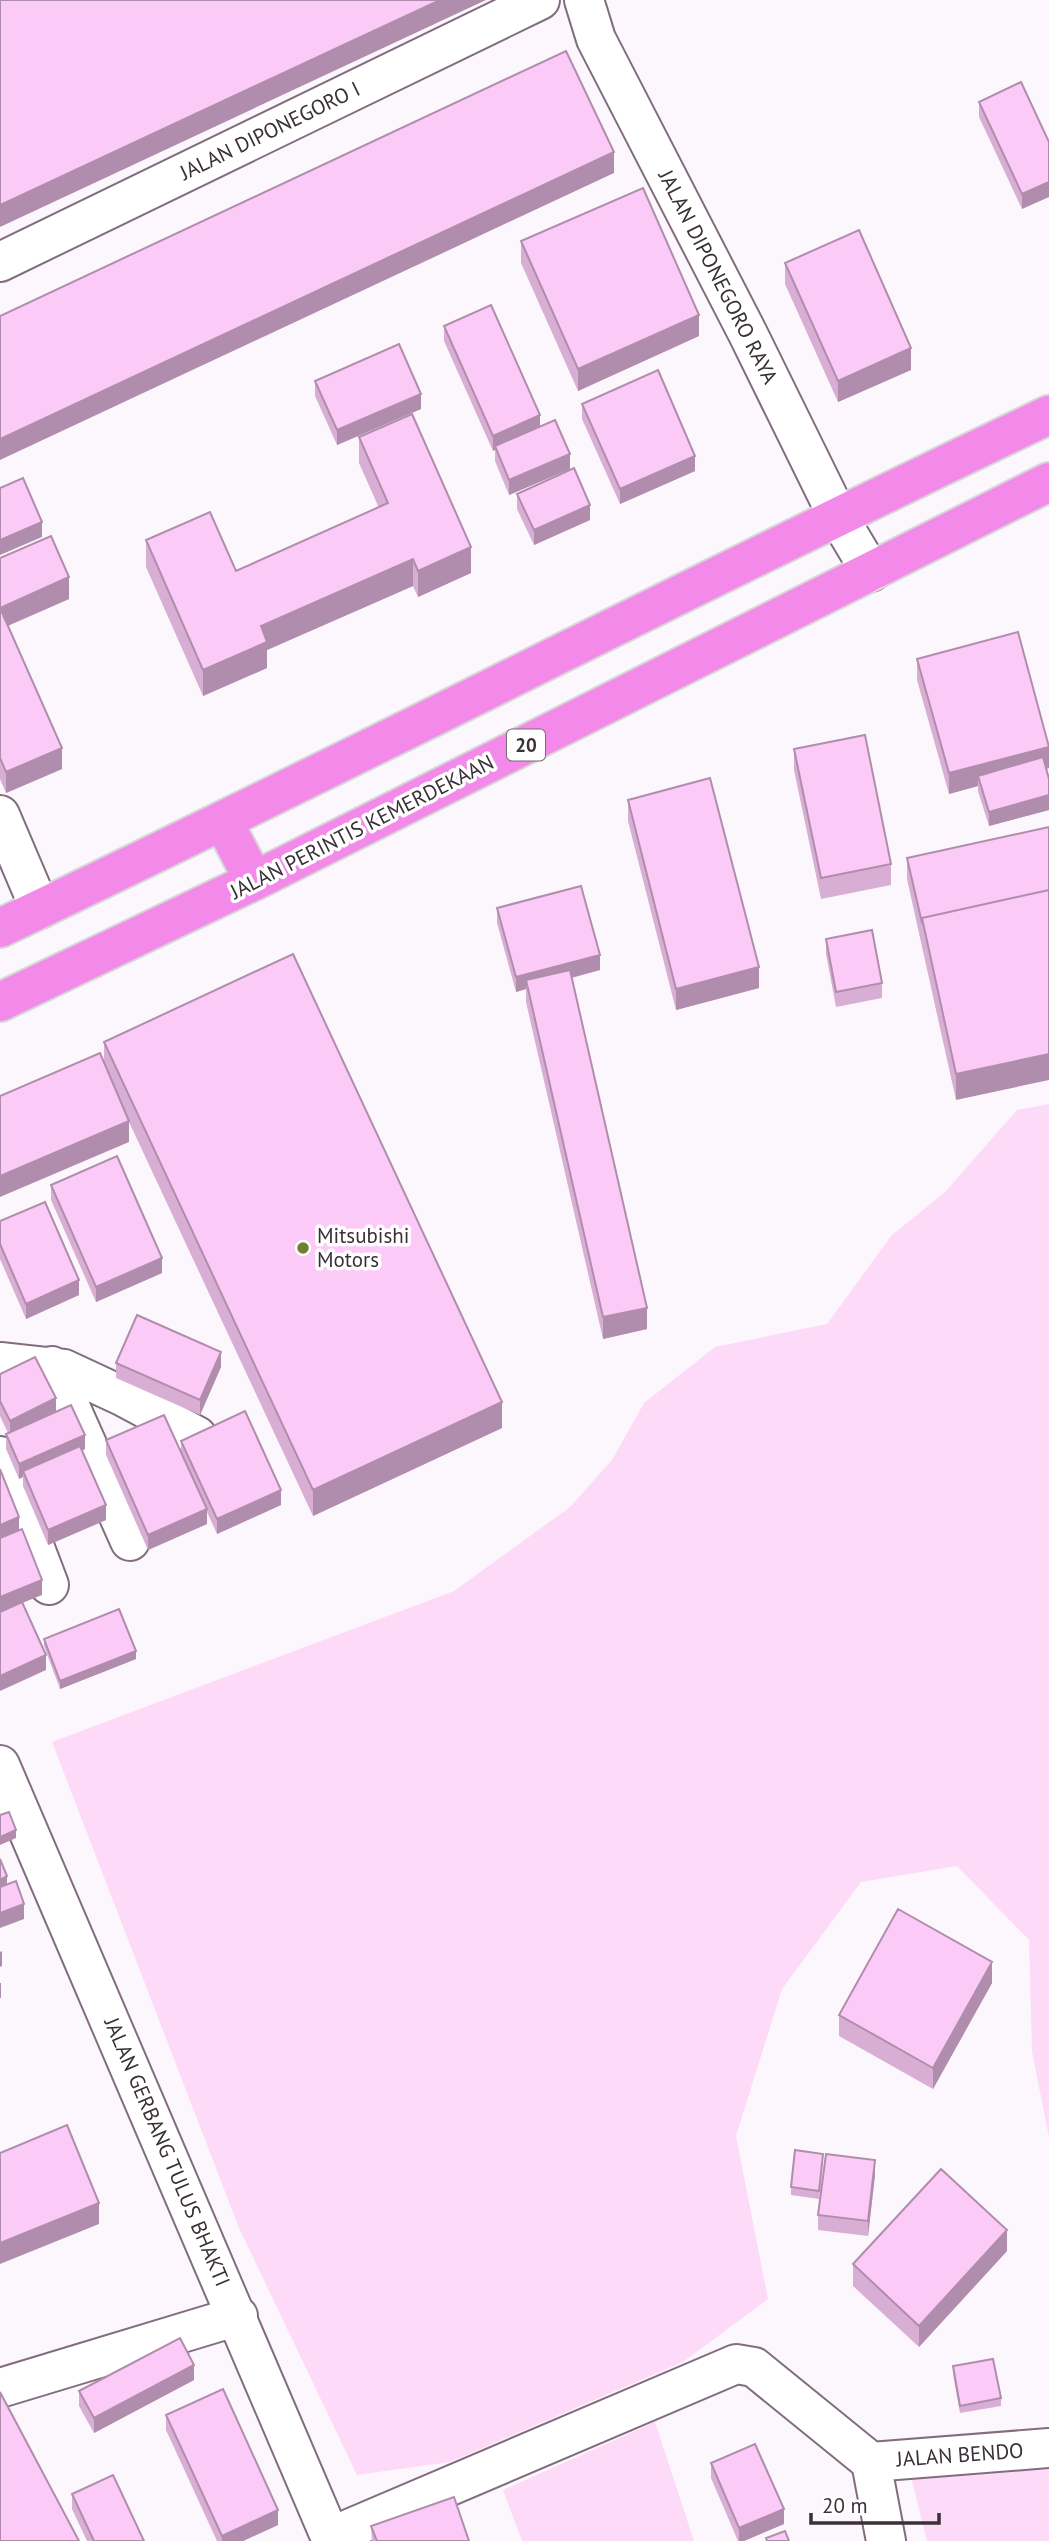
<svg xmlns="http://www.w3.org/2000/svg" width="1049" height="2541" viewBox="0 0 1049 2541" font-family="'PT Sans',sans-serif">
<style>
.green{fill:#fddaf8}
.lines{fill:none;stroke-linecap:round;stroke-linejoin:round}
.street-casing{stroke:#826d7f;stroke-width:42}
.highway-casing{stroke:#d7d6d7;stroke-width:42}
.street{stroke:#fff;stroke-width:38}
.highway{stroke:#f38aea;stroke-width:38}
.wall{fill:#d9aed4}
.shaded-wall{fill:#b08dac}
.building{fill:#fccaf6;stroke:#b08dac;stroke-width:2}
.poi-dot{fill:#6f802f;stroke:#fff;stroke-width:2.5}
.labels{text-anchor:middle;stroke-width:7;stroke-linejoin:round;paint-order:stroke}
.shield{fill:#fff;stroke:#746e74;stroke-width:2}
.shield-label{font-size:19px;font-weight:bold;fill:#393038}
.street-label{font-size:21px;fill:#393038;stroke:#fff}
.poi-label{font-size:21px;fill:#393038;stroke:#fff;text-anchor:start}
</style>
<rect width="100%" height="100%" fill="#fcf7fc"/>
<path class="green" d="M 1049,1104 L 1049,2137 L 1032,2052 L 1029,1940 L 957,1866 L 861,1882 L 782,1989 L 736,2136 L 768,2299 L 683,2362 L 450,2462 L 357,2475 L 239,2228 L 52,1742 L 454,1591 L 570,1507 L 612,1460 L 644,1403 L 715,1347 L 827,1324 L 891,1236 L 946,1191 L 1017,1110 Z
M 655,2422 L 694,2541 L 522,2541 L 503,2490 Z
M 1049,2469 L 1049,2541 L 927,2541 L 911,2477 Z"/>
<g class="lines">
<defs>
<path id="street" d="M 584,0 L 596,39 L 748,334 L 837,515 L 871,572
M 0,262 L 540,0
M 0,815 L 40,909
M 0,1362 L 64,1369 L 122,1396 L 197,1436
M 52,1366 L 130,1541
M 0,1456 L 49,1585
M 0,1765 L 332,2541
M 0,2388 L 238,2316
M 871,2462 L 1049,2448
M 871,2462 L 886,2541
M 330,2537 L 736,2364 L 754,2367 L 871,2462"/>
<path id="highway" d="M 224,823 L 254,881
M 0,928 C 352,761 697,582 1049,415
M 0,1002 L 254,881 L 1049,482"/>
</defs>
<use href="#street" class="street-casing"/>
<use href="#highway" class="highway-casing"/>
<use href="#street" class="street"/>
<use href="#highway" class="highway"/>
</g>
<path class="wall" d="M 979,102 L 1049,142 L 1022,209 L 979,117 Z
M 521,241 L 699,336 L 578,391 L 521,263 Z
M 785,263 L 911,370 L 838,402 L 785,284 Z
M 444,326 L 540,426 L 570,469 L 509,495 L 495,461 L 495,450 L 493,451 L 444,341 Z
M 315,381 L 421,409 L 337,445 L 315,396 Z
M 582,404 L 695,471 L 620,504 L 582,419 Z
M 359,437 L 471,573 L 418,597 L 413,586 L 267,650 L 267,668 L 203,696 L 146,567 L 146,540 L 236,571 L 379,508 L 359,463 Z
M 517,494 L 590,520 L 534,545 L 517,509 Z
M 0,558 L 69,599 L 8,626 L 62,769 L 6,793 L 0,779 Z
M 917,659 L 1049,768 L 1046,769 L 1049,779 L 1049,810 L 989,826 L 978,791 L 978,786 L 949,794 L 917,680 Z
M 794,749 L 891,864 L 891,885 L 821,899 L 794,770 Z
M 628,800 L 759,988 L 676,1010 L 628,821 Z
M 1049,827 L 956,1100 L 907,879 L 907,858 Z
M 497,908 L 600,970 L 572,978 L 647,1329 L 603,1339 L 526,1002 L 526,989 L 516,992 L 497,923 Z
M 826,939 L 882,983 L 882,998 L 836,1007 L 826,954 Z
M 104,1042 L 502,1428 L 313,1516 L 129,1122 L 129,1142 L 104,1061 Z
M 51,1185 L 162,1273 L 96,1302 L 51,1200 Z
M 0,1221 L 79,1295 L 26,1319 L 0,1259 Z
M 116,1363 L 221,1367 L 200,1415 L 116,1378 Z
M 0,1374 L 56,1411 L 85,1449 L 82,1451 L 106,1520 L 48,1545 L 23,1486 L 23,1477 L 19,1479 L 6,1449 L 6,1434 L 8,1433 L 0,1416 Z
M 106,1440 L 181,1452 L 181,1441 L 281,1505 L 217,1534 L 207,1512 L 207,1524 L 148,1550 L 106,1455 Z
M 44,1639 L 136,1659 L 60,1689 L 44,1646 Z
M 992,1983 L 933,2089 L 839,2036 L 839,2015 Z
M 823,2162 L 819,2199 L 791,2195 L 791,2187 Z
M 875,2175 L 868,2236 L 818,2230 L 818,2215 Z
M 1007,2251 L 919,2347 L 853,2286 L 853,2264 Z
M 953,2366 L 1001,2398 L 1001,2406 L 960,2413 L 953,2374 Z
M 194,2380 L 94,2433 L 79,2406 L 79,2391 Z
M 166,2415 L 278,2525 L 243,2541 L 217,2541 L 166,2430 Z
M 711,2463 L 784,2524 L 744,2541 L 738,2541 L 711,2478 Z
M 72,2494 L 144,2541 L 87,2541 L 72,2509 Z
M 371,2526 L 469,2541 L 372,2541 Z"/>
<path class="shaded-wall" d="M 440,0 L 486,0 L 0,227 L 0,205 Z
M 614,152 L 614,173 L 0,460 L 0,439 Z
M 1049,182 L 1049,197 L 1022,209 L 1022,194 Z
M 699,315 L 699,336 L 578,391 L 578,369 Z
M 911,348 L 911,370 L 838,402 L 838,381 Z
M 421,394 L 421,409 L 337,445 L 337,430 Z
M 540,415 L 540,430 L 495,446 L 495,450 L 493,451 L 493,436 Z
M 570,454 L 570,469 L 509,495 L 509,480 Z
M 695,456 L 695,471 L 620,504 L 620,489 Z
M 590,505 L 590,520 L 534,545 L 534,530 Z
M 42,522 L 42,537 L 0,555 L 0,540 Z
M 471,547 L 471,573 L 418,597 L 418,571 Z
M 413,559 L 413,586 L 267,650 L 267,668 L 203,696 L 203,670 L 261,626 Z
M 69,577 L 69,599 L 0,629 L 0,608 Z
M 1049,747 L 1049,768 L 981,786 L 978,776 L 978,786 L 949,794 L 949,773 Z
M 62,748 L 62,769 L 6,793 L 6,772 Z
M 1049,795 L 1049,810 L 989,826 L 989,812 Z
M 600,955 L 600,970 L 528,989 L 526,980 L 526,989 L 516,992 L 516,977 Z
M 759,967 L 759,988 L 676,1010 L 676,989 Z
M 1049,1054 L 1049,1080 L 956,1100 L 956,1074 Z
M 129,1121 L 129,1142 L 0,1197 L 0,1176 Z
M 162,1258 L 162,1273 L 96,1302 L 96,1287 Z
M 79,1280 L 79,1295 L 26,1319 L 26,1304 Z
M 647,1308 L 647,1329 L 603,1339 L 603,1317 Z
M 221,1352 L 221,1367 L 200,1415 L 200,1400 Z
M 56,1398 L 56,1413 L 10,1436 L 10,1421 Z
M 502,1402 L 502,1428 L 313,1516 L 313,1490 Z
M 85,1435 L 85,1449 L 25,1476 L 23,1471 L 23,1477 L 19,1479 L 19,1464 Z
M 281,1490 L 281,1505 L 217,1534 L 217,1519 Z
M 106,1505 L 106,1520 L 48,1545 L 48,1530 Z
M 207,1509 L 207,1524 L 148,1550 L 148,1535 Z
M 19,1517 L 19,1532 L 0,1539 L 0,1525 Z
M 42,1580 L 42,1595 L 0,1612 L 0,1597 Z
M 136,1651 L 136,1659 L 60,1689 L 60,1681 Z
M 46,1655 L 46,1670 L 0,1691 L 0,1676 Z
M 16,1830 L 16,1838 L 0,1845 L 0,1837 Z
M 7,1876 L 7,1891 L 0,1895 L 0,1880 Z
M 24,1904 L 24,1919 L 0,1928 L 0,1913 Z
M 2,1951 L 2,1966 L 0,1967 L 0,1952 Z
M 992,1962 L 992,1983 L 933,2089 L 933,2068 Z
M 0,1983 L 1,1983 L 1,1998 L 0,1998 Z
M 875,2160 L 875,2175 L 868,2236 L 868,2221 Z
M 99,2203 L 99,2224 L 0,2264 L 0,2243 Z
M 1007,2230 L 1007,2251 L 919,2347 L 919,2326 Z
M 194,2365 L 194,2380 L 94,2433 L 94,2418 Z
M 784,2509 L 784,2524 L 744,2541 L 739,2541 L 739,2528 Z
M 278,2510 L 278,2525 L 243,2541 L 222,2541 L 222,2536 Z"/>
<path class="building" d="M 0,0 L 440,0 L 0,205 Z
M 566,51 L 614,152 L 0,439 L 0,316 Z
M 1021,82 L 1049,142 L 1049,182 L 1022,194 L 979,102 Z
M 643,188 L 699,315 L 578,369 L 521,241 Z
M 859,230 L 911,348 L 838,381 L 785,263 Z
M 491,305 L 540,415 L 493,436 L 444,326 Z
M 399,344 L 421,394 L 337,430 L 315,381 Z
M 658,370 L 695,456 L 620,489 L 582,404 Z
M 412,414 L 471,547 L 418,571 L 413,559 L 261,626 L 267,642 L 203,670 L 146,540 L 210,512 L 236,571 L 388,503 L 359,437 Z
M 555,420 L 570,454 L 509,480 L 495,446 Z
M 574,468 L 590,505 L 534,530 L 517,494 Z
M 23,478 L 42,522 L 0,540 L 0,488 Z
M 51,536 L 69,577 L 0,608 L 62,748 L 6,772 L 0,758 L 0,558 Z
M 1018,632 L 1049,747 L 949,773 L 917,659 Z
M 865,735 L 891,864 L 821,878 L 794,749 Z
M 1043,757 L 1049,779 L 1049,795 L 989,812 L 978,776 Z
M 710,778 L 759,967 L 676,989 L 628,800 Z
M 1049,827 L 1049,890 L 922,918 L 922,923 L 907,858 Z
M 581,886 L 600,955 L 516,977 L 497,908 Z
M 1049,890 L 1049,1054 L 956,1074 L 922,918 Z
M 872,930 L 882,983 L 836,992 L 826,939 Z
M 293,954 L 502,1402 L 313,1490 L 104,1042 Z
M 570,970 L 647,1308 L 603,1317 L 526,980 Z
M 100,1053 L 129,1121 L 0,1176 L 0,1096 Z
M 117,1156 L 162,1258 L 96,1287 L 51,1185 Z
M 45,1202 L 79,1280 L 26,1304 L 0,1244 L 0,1221 Z
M 137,1315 L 221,1352 L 200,1400 L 116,1363 Z
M 35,1357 L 56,1398 L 10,1421 L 0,1401 L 0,1374 Z
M 71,1405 L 85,1435 L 19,1464 L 6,1434 Z
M 245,1411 L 281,1490 L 217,1519 L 181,1441 Z
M 164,1415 L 207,1509 L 148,1535 L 106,1440 Z
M 80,1446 L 106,1505 L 48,1530 L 23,1471 Z
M 0,1469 L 19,1517 L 0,1525 Z
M 22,1529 L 42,1580 L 0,1597 L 0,1538 Z
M 22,1602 L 46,1655 L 0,1676 L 0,1612 Z
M 119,1609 L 136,1651 L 60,1681 L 44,1639 Z
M 9,1812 L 16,1830 L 0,1837 L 0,1815 Z
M 0,1859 L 7,1876 L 0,1880 Z
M 16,1881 L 24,1904 L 0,1913 L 0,1887 Z
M 898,1909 L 992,1962 L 933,2068 L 839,2015 Z
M 67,2125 L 99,2203 L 0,2243 L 0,2153 Z
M 795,2150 L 823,2154 L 819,2191 L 791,2187 Z
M 826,2154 L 875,2160 L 868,2221 L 818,2215 Z
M 941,2169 L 1007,2230 L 919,2326 L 853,2264 Z
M 180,2338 L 194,2365 L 94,2418 L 79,2391 Z
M 993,2359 L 1001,2398 L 960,2406 L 953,2366 Z
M 223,2389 L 278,2510 L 222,2536 L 166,2415 Z
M 0,2392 L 79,2541 L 0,2541 Z
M 755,2444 L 784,2509 L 739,2528 L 711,2463 Z
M 113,2475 L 144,2541 L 94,2541 L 72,2494 Z
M 454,2497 L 469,2541 L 377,2541 L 371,2526 Z
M 785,2531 L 789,2541 L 767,2541 L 766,2538 Z"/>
<circle class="poi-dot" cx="303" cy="1248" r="7"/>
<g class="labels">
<rect class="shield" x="507" y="729.5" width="38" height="31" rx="5"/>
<g class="shield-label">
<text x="526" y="752">20</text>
</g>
<g class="street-label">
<text transform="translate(270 131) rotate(-26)" y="7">JALAN DIPONEGORO I</text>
<text transform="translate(718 277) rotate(63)" y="7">JALAN DIPONEGORO RAYA</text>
<text transform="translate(362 827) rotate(-27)" y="7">JALAN PERINTIS KEMERDEKAAN</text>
<text transform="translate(167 2152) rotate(67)" y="7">JALAN GERBANG TULUS BHAKTI</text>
<text transform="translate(960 2455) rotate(-4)" y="7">JALAN BENDO</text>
</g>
<g class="poi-label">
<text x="317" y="1243">Mitsubishi<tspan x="317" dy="24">Motors</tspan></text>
</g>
</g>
<path d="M811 2513v10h128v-10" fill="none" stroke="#393038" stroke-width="3.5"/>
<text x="822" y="2513" font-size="21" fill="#393038" stroke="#ffffff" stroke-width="5" paint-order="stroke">20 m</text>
</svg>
